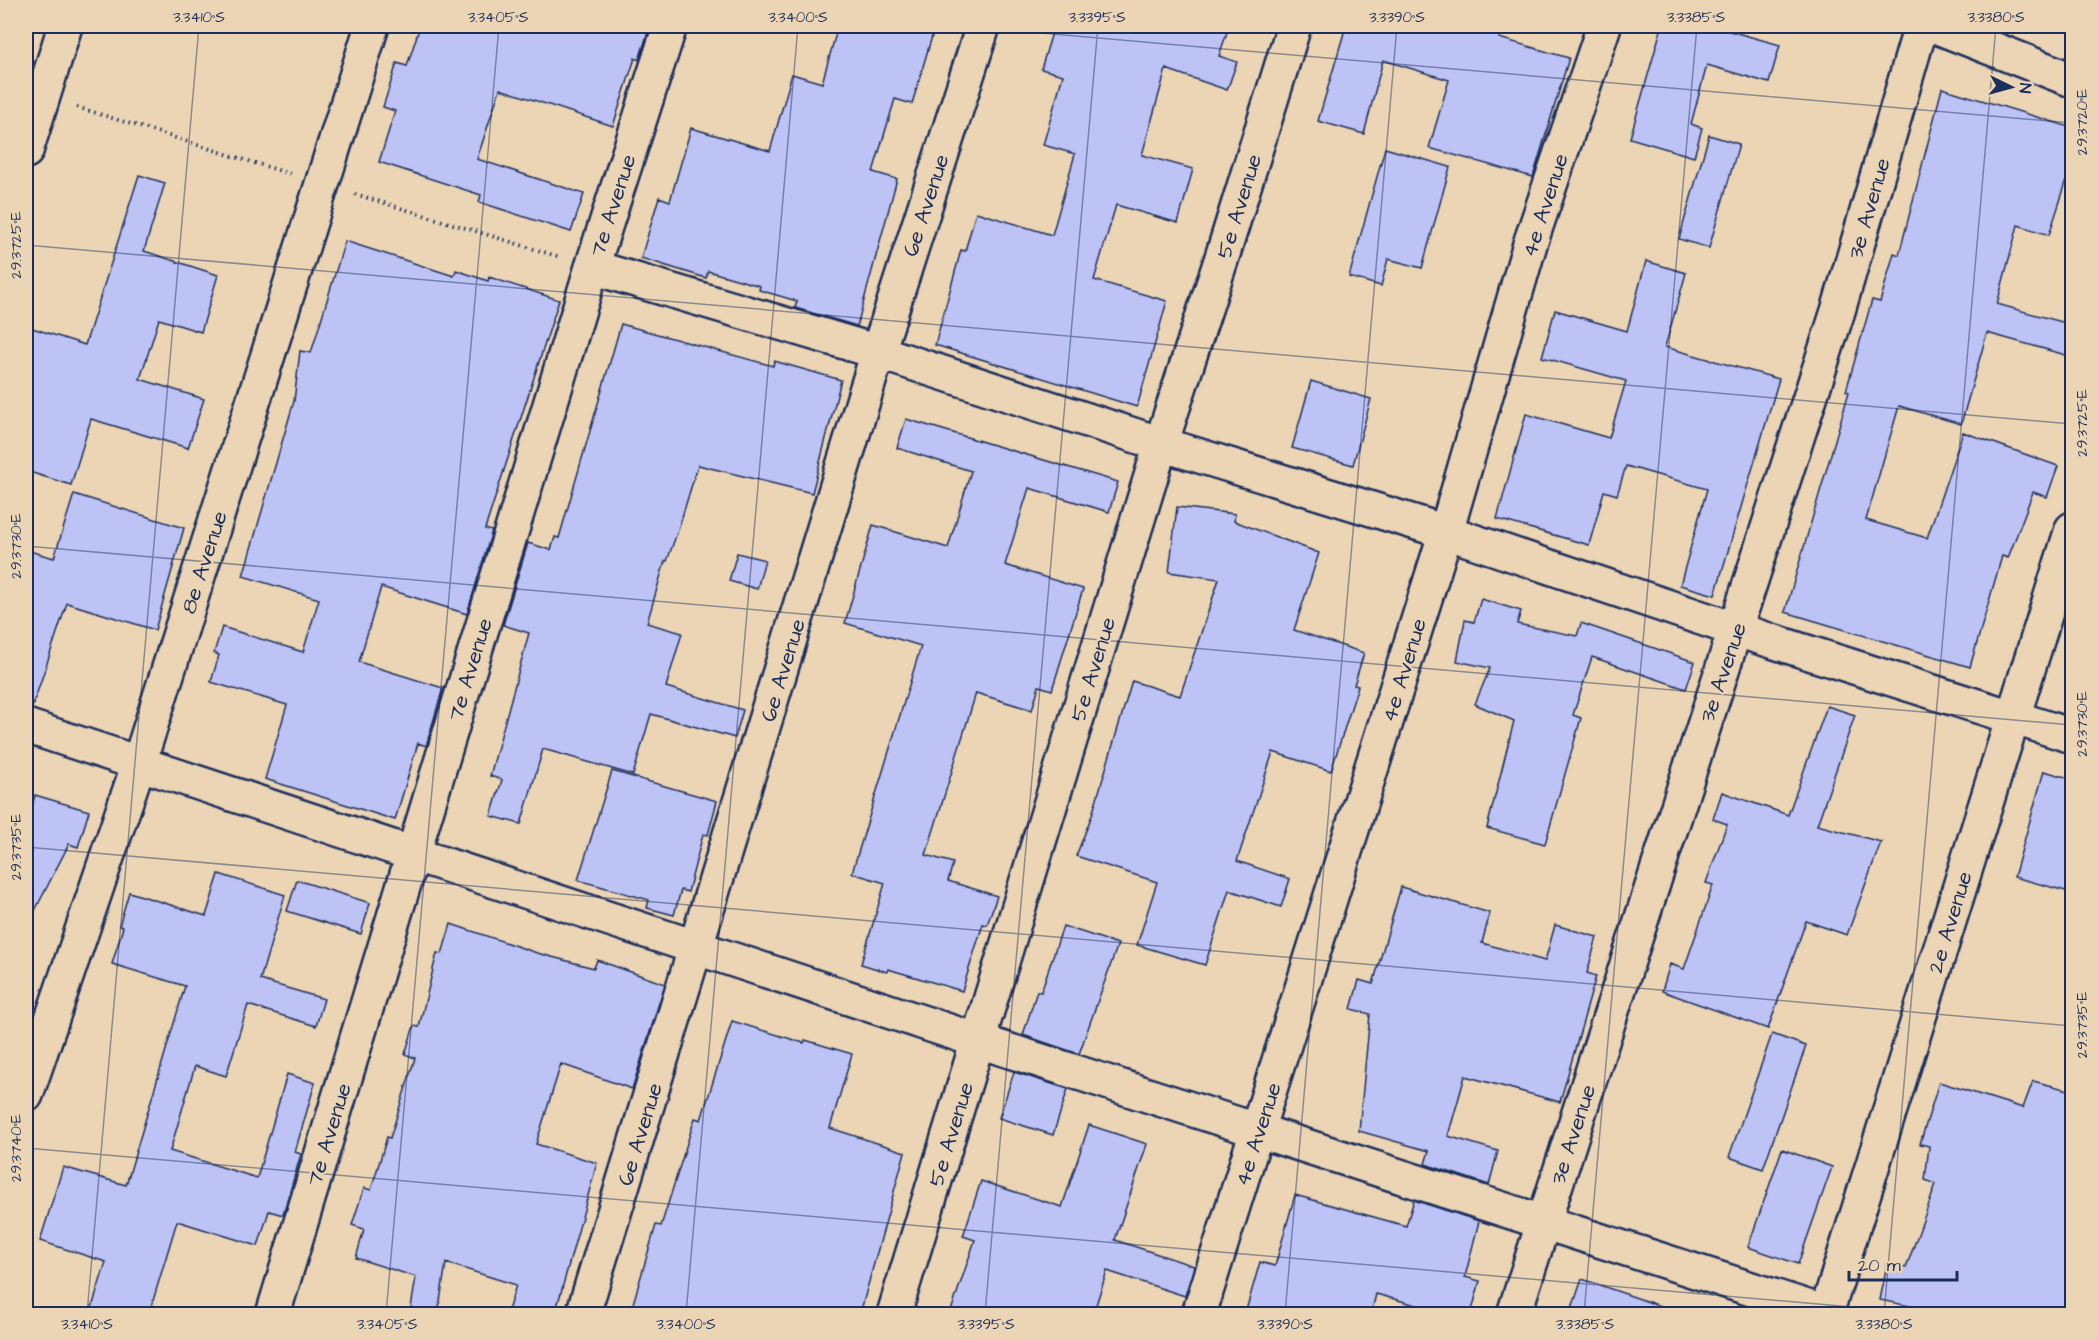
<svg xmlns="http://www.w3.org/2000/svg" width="2098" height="1340" viewBox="0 0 2098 1340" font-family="'Architects Daughter',sans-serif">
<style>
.building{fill:#bdc3f5;stroke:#1b2f5e;stroke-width:1.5}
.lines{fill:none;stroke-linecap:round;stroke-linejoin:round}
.minor-casing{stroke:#1b2f5e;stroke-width:38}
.path{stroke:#1b2f5e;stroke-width:4;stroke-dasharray:1.5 4.5;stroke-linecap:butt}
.minor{stroke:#ebd5b4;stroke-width:33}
.ticks{fill:none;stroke:#1b2f5e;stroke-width:1.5;stroke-opacity:0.45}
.labels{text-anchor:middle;stroke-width:4.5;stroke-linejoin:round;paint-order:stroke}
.street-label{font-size:22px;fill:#1b2f5e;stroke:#ebd5b4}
.neatline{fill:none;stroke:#1b2f5e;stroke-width:2}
.ticks-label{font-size:15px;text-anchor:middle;fill:#1b2f5e}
</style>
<rect width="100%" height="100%" fill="#ebd5b4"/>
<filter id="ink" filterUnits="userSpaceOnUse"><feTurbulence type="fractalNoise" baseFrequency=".0167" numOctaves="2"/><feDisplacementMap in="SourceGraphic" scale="12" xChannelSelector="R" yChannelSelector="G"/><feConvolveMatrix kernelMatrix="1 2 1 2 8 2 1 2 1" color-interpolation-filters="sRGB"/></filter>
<g filter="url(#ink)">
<path class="building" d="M 420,26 L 650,26 L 639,60 L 635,58 L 613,126 L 500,89 L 477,159 L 584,194 L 571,232 L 479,202 L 481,195 L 379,162 L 395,111 L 383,107 L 397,63 L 407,66 Z
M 838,26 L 935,26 L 912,104 L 895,99 L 873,172 L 897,179 L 857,326 L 795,308 L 797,301 L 759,290 L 760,286 L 708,271 L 706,278 L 641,258 L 659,197 L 670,201 L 691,128 L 770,151 L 792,74 L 822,83 Z
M 1054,26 L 1229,26 L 1219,56 L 1237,62 L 1227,90 L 1166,69 L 1142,155 L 1193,169 L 1178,223 L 1116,205 L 1094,280 L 1167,301 L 1137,407 L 935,345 L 961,250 L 965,251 L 976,212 L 1052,235 L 1075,154 L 1043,145 L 1063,75 L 1041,69 Z
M 1346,26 L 1502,26 L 1499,38 L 1569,58 L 1533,177 L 1429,148 L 1449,80 L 1383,60 L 1364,134 L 1318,121 Z
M 1662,26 L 1712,26 L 1780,45 L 1769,83 L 1707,65 L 1691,124 L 1702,128 L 1694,157 L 1630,138 Z
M 1942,88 L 2073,128 L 2073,161 L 2049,235 L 2018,225 L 1997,304 L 2073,325 L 2073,357 L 1987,333 L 1961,424 L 1899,406 L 1866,520 L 1927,538 L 1963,432 L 2058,466 L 2047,497 L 2033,492 L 2008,558 L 2002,556 L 1970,667 L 1785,612 L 1849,392 L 1846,391 L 1872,300 L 1880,302 L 1894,253 L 1899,255 Z
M 1709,135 L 1739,144 L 1709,248 L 1679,239 Z
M 1385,148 L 1450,167 L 1422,268 L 1388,259 L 1381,286 L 1349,277 Z
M 139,175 L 165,183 L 144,251 L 218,275 L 201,332 L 159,319 L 140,379 L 204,399 L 188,448 L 91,419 L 71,485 L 26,471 L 26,326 L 85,345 Z
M 345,241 L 454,276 L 456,270 L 488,281 L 489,277 L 559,300 L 485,529 L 492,531 L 467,614 L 381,587 L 359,662 L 443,688 L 426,746 L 418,743 L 395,820 L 265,779 L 287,705 L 211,682 L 219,655 L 214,653 L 222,627 L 303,652 L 319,599 L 243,576 L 294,401 L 300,351 L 311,353 Z
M 1646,261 L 1686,273 L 1665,347 L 1779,379 L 1715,595 L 1680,585 L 1707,489 L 1626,466 L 1617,495 L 1604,491 L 1589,545 L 1497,519 L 1526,414 L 1609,438 L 1626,381 L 1542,357 L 1555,310 L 1627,331 Z
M 621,324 L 773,366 L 774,361 L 841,380 L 812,493 L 698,465 L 678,530 L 667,561 L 665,561 L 647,623 L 682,633 L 666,687 L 743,710 L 735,738 L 651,714 L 633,775 L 543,749 L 521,824 L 491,816 L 502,780 L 490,776 L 529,633 L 503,625 L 528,543 L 551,550 L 555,537 L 559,538 Z
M 1311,381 L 1371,399 L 1353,465 L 1292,448 Z
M 906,419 L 1118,482 L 1109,512 L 1029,488 L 1005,565 L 1083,589 L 1052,690 L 1039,686 L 1032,710 L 976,693 L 926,855 L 953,863 L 948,881 L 997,896 L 987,925 L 983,924 L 962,991 L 888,969 L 887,972 L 861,964 L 885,883 L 852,873 L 921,646 L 845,623 L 873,525 L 948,548 L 971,471 L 897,448 Z
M 74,494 L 184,528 L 155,630 L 67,603 L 32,708 L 26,707 L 26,550 L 54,558 Z
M 1177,507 L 1235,514 L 1234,521 L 1319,553 L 1294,630 L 1364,653 L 1354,685 L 1358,686 L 1331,771 L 1273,752 L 1237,861 L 1290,879 L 1281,907 L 1229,890 L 1205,965 L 1137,945 L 1157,882 L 1076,856 L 1092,815 L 1132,681 L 1180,696 L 1219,579 L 1169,572 Z
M 737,553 L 765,560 L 757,589 L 729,581 Z
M 1481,599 L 1521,611 L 1517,624 L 1577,636 L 1581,623 L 1695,662 L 1686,689 L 1592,657 L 1573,715 L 1581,718 L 1545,844 L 1487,828 L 1514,721 L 1475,704 L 1490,668 L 1457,661 L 1465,620 L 1474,622 Z
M 1827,706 L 1855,715 L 1817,825 L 1881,842 L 1847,935 L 1806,921 L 1768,1029 L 1662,991 L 1670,964 L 1684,969 L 1713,885 L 1706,883 L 1727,824 L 1713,819 L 1722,792 L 1788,815 Z
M 612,771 L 717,801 L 708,835 L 703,834 L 688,892 L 681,890 L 674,915 L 647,908 L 649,900 L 578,880 Z
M 2044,771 L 2073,779 L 2073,893 L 2014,877 Z
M 35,795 L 89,811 L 78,847 L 69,844 L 26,928 L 26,827 Z
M 219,874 L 285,895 L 260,980 L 324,999 L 316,1026 L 248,1005 L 226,1076 L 195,1066 L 170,1151 L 257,1178 L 287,1074 L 315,1083 L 295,1152 L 301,1154 L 283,1215 L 269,1211 L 258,1246 L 177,1221 L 149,1314 L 90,1314 L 106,1262 L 40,1241 L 63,1167 L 126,1185 L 185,986 L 112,964 L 123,927 L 119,926 L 129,892 L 206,916 Z
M 297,880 L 370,903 L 361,934 L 287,911 Z
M 1401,887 L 1490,913 L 1482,943 L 1545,961 L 1555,925 L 1597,937 L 1587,973 L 1596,976 L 1560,1102 L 1465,1076 L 1448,1136 L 1498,1151 L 1489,1185 L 1425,1164 L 1429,1151 L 1359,1131 L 1370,1014 L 1351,1009 L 1359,980 L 1373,984 Z
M 451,924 L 537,953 L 594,968 L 597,960 L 665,984 L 632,1089 L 561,1064 L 536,1144 L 597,1163 L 555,1314 L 507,1314 L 516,1285 L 446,1263 L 438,1314 L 410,1314 L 416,1277 L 356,1258 L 364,1229 L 352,1225 L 364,1188 L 371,1190 L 387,1137 L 390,1138 L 415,1058 L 405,1054 L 414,1026 L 419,1027 L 437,953 L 442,954 Z
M 1063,926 L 1118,944 L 1079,1054 L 1023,1035 L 1037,991 L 1041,992 Z
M 732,1021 L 804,1043 L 805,1040 L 852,1054 L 830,1128 L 905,1152 L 860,1314 L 630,1314 L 656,1225 L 661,1226 L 695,1118 L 701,1120 Z
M 1772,1034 L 1806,1046 L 1763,1169 L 1729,1157 Z
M 1014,1072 L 1068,1089 L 1053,1135 L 999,1118 Z
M 2033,1081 L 2073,1091 L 2073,1314 L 1949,1314 L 1880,1300 L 1887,1264 L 1906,1268 L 1936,1184 L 1925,1180 L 1929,1146 L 1920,1144 L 1939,1082 L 2023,1108 Z
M 1089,1125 L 1147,1144 L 1115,1240 L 1194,1266 L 1185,1296 L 1107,1271 L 1093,1314 L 950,1314 L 975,1240 L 963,1236 L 981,1181 L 1062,1207 Z
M 1782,1149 L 1832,1167 L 1798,1264 L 1748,1247 Z
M 1295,1195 L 1406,1226 L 1414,1200 L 1479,1221 L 1465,1277 L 1480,1281 L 1471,1314 L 1449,1314 L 1376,1294 L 1371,1314 L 1245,1314 L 1260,1262 L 1275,1266 Z
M 1582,1279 L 1672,1310 L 1672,1314 L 1570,1314 Z"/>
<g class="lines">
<defs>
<path id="minor" d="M 1935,26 L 2072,80
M 26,151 L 65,26
M 592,267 L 878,352 L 1161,444 L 1446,532 L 1737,630 L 2072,736
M 26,726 L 979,1041 L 1829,1314
M 26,1095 L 139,763 L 372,26
M 273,1314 L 592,267 L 670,26
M 583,1314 L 878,352 L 983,26
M 894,1314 L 1161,444 L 1223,254 L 1294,26
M 1199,1314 L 1446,532 L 1530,244 L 1604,26
M 1514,1314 L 1838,311 L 1921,26
M 1826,1314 L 2072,529"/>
</defs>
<use href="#minor" class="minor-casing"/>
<path class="path" d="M 77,107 L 290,174
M 355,194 L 560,257"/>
<use href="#minor" class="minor"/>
</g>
</g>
<path class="ticks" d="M 961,26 L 2072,123M 26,245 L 2072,424M 26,546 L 2072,725M 26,847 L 2072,1026M 26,1148 L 1932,1314M 87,1314 L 199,26M 386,1314 L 499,26M 686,1314 L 798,26M 985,1314 L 1098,26M 1285,1314 L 1397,26M 1584,1314 L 1697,26M 1884,1314 L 1996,26"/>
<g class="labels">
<g class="street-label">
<text transform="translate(612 205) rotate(-72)" y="8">7e Avenue</text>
<text transform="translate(925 205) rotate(-72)" y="8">6e Avenue</text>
<text transform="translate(1544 205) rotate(-72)" y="8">4e Avenue</text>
<text transform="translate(1238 206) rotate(-73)" y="8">5e Avenue</text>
<text transform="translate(1868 208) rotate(-74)" y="8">3e Avenue</text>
<text transform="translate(203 562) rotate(-72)" y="8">8e Avenue</text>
<text transform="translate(469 669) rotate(-73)" y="8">7e Avenue</text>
<text transform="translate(1092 669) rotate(-73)" y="8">5e Avenue</text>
<text transform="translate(782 670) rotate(-73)" y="8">6e Avenue</text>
<text transform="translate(1403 670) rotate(-73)" y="8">4e Avenue</text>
<text transform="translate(1722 672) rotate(-71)" y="8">3e Avenue</text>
<text transform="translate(1949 922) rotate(-73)" y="8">2e Avenue</text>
<text transform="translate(328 1134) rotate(-73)" y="8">7e Avenue</text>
<text transform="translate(639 1134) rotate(-73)" y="8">6e Avenue</text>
<text transform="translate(950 1134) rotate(-73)" y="8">5e Avenue</text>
<text transform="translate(1257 1134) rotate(-72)" y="8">4e Avenue</text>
<text transform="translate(1572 1134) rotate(-72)" y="8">3e Avenue</text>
</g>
</g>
<rect width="2098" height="1340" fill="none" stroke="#ebd5b4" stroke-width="66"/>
<g transform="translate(2011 87) rotate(95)" stroke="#ebd5b4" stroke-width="4.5" paint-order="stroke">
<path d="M0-4.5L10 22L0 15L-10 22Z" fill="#1b2f5e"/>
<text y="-9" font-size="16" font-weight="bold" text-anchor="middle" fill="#1b2f5e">N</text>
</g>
<path d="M1849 1271v9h108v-9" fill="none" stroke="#1b2f5e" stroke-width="3"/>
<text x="1858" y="1271" font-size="18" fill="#1b2f5e" stroke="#ebd5b4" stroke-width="4.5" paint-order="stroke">20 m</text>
<rect x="33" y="33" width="2032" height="1274" class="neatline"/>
<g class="ticks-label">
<text x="199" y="22">3.3410°S</text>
<text x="498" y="22">3.3405°S</text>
<text x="798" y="22">3.3400°S</text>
<text x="1097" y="22">3.3395°S</text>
<text x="1397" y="22">3.3390°S</text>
<text x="1696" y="22">3.3385°S</text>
<text x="1996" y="22">3.3380°S</text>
<text transform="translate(2082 122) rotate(-90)" y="5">29.3720°E</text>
<text transform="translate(16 245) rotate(-90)" y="5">29.3725°E</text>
<text transform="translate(2082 423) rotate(-90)" y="5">29.3725°E</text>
<text transform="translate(16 546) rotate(-90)" y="5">29.3730°E</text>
<text transform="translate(2082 724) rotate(-90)" y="5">29.3730°E</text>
<text transform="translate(16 847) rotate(-90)" y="5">29.3735°E</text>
<text transform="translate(2082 1025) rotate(-90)" y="5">29.3735°E</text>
<text transform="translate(16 1148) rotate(-90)" y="5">29.3740°E</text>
<text x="87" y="1329">3.3410°S</text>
<text x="387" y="1329">3.3405°S</text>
<text x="686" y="1329">3.3400°S</text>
<text x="986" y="1329">3.3395°S</text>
<text x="1285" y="1329">3.3390°S</text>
<text x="1585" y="1329">3.3385°S</text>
<text x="1884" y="1329">3.3380°S</text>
</g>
</svg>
